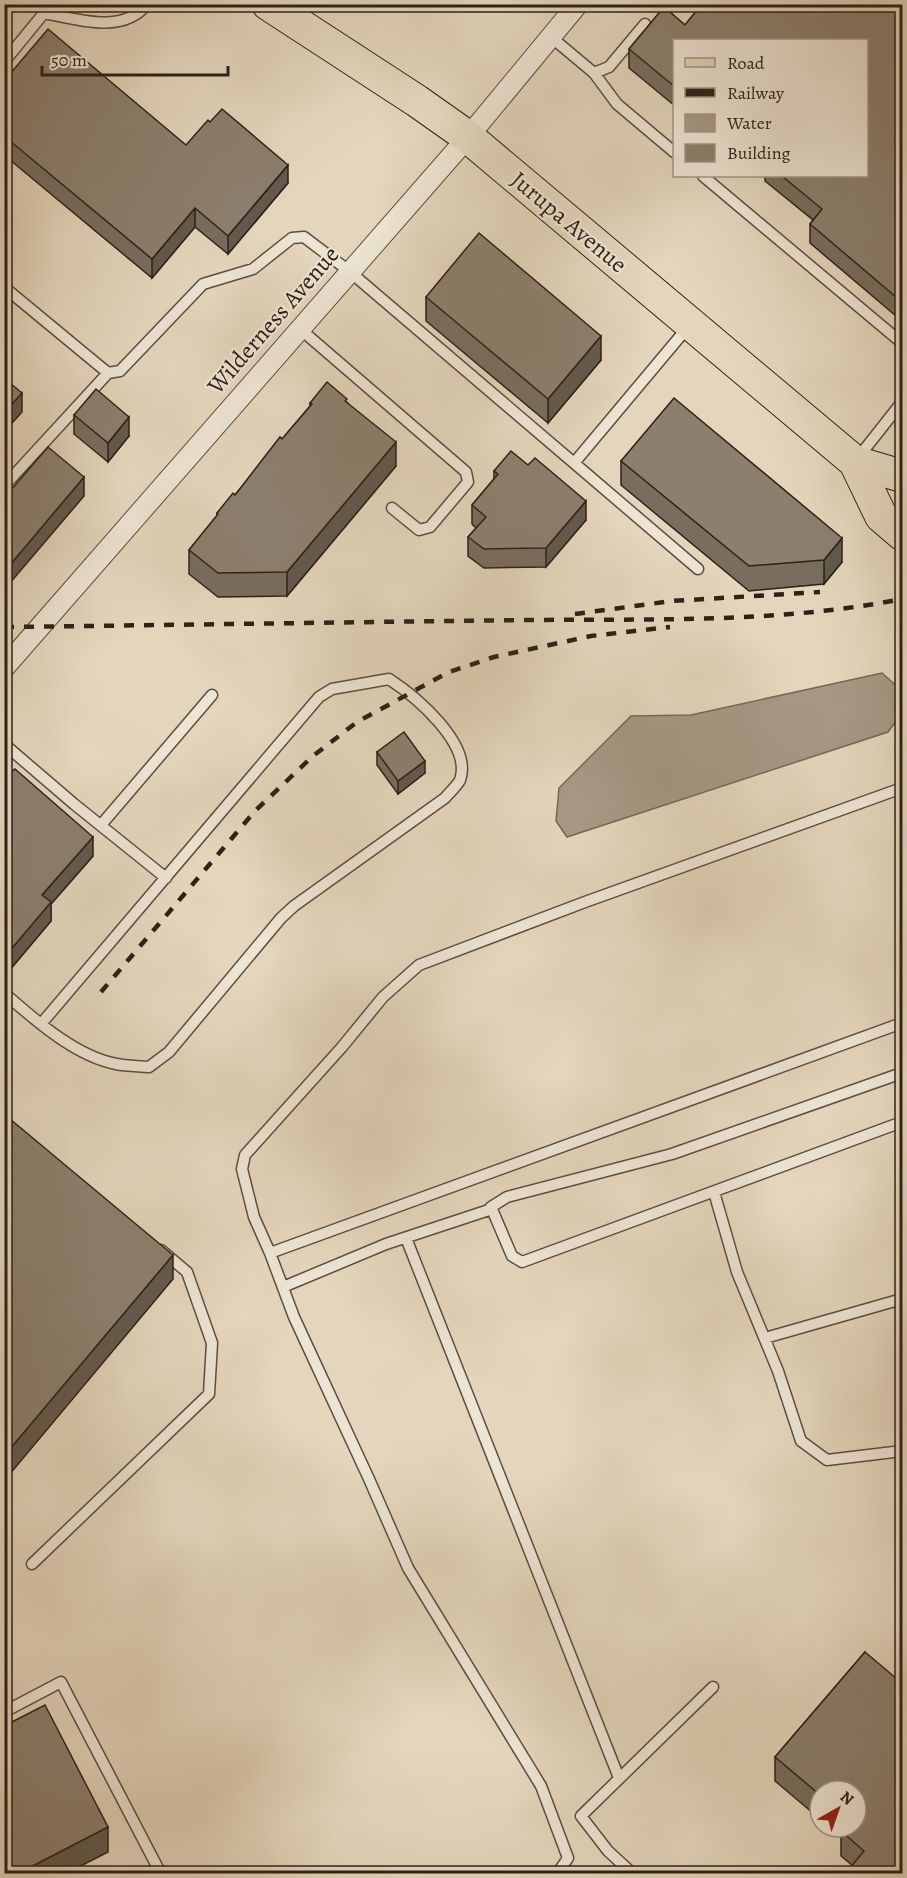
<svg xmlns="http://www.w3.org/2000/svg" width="907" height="1878" viewBox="0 0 907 1878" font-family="Alegreya,serif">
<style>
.water{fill:#a69885;stroke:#76685a;stroke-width:1.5}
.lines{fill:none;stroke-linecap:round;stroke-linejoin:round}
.service-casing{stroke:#5b4e42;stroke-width:13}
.minor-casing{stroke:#5b4e42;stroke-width:22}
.primary-casing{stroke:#2d2119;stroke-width:34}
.service{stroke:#ede4d3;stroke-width:10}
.minor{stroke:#ede4d3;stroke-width:20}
.primary{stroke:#e4d5bc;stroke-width:32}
.rail{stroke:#2d2119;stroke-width:4.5;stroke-dasharray:10 10;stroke-linecap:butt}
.wall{fill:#786d5f;stroke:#2d2119;stroke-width:1.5}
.shaded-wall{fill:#62594d;stroke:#2d2119;stroke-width:1.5}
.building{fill:#8c7f6e;stroke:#2d2119;stroke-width:1.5}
.labels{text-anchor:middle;stroke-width:4.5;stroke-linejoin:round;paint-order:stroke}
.street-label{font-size:24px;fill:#2d2119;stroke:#ede4d3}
</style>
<rect width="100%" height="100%" fill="#e4d5bc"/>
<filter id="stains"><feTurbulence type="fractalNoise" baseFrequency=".00333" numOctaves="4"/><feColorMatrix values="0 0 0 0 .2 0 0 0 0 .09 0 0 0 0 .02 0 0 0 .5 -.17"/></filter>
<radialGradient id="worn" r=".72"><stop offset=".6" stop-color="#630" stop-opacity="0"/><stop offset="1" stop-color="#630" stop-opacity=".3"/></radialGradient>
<path class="water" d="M 882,673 L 902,691 L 902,713 L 888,732 L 567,837 L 556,821 L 559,788 L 631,716 L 691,715 Z"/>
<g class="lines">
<defs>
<path id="service" d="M 551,37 L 594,73 L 609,67 L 645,24
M 4,62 L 44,13 C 77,19 123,35 147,4
M 594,73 L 617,104 L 674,152
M 703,176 L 902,343
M 4,287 L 108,373 L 120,371 L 203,284 L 253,269 L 292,238 L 304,237 L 349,271 L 574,463 L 688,327
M 299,328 L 466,472 L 468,482 L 430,527 L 419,530 L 392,508
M 857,459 L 902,402
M 574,463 L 698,569
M 4,486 L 108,373
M 4,744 L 74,804 L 166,878
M 101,825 L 212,695
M 4,993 C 35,1020 75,1056 116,1064 C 126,1066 138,1066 149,1067 L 169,1052 L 281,918 L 294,906 L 445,798 C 449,793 457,786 460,780 C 473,744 415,696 389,679 L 332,689 L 319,697 L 41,1024
M 902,1073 L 672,1154 L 507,1197 L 491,1207 L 512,1256 L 522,1262 L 902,1122
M 714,1192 L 737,1272 L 778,1371 L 801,1441 L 827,1460 L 902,1451
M 406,1238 L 619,1778
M 270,1253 L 902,1023
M 283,1287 L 386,1244 L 492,1209
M 765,1338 L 902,1299
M 32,1564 L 209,1394 L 212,1343 L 187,1272 L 161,1250
M 4,1712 L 61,1682 L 161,1874
M 557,1874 L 568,1858 L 541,1786 L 408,1568 L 369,1479 L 294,1317 L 270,1253 L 254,1217 L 242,1169 L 245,1155 L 342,1047 L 383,997 L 419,965 L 585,902 L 902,788
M 633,1874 L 608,1851 L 581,1816 L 713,1687"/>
<path id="minor" d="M 4,668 L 468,137 L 578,4"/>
<path id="primary" d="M 268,4 L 417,101 L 468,137 L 855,462 L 902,476
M 855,462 L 881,516 L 902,534"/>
</defs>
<use href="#service" class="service-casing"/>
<use href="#minor" class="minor-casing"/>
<use href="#primary" class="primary-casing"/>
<use href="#service" class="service"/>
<use href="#minor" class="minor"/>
<use href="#primary" class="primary"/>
<path class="rail" d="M 575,614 L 672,601 L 820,592
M 4,627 C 180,625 356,622 531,620 C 656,619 780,623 902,599
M 101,992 L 255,811 L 313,756 L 357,722 L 449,672 L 494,657 L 591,636 L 670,627"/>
</g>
<path class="wall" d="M 702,4 L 903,4 L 903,307 L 896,316 L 810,243 L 810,224 L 813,220 L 765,181 L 765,176 L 867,176 L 867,40 L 675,40 L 675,106 L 629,68 L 629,49 L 664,7 L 685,25 Z
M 4,81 L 186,145 L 288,183 L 228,254 L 195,227 L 152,278 L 4,155 Z
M 426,297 L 601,360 L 548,423 L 426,321 Z
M 347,402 L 396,466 L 287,596 L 218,597 L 189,574 L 189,550 L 217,516 L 217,513 L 235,495 L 310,406 L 310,403 Z
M 74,415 L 129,436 L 108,462 L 74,434 Z
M 621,461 L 842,562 L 824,584 L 749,591 L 621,485 Z
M 494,471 L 586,520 L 546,567 L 484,568 L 468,556 L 468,537 L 476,528 L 472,524 L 472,505 L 494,479 Z
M 377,752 L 425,773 L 398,794 L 377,765 Z
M 4,777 L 93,856 L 51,904 L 51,921 L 8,972 L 4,970 Z
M 865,1652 L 903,1874 L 852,1865 L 841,1856 L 841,1837 L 829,1827 L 856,1827 L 820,1791 L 820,1819 L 775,1781 L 775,1757 Z"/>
<path class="shaded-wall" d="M 288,165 L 288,183 L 228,254 L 228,236 Z
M 195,208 L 195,227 L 152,278 L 152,259 Z
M 903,289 L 903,307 L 896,316 L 896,297 Z
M 601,336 L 601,360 L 548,423 L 548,399 Z
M 22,393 L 22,412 L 4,432 L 4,413 Z
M 129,417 L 129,436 L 108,462 L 108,443 Z
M 396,442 L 396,466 L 287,596 L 287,572 Z
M 84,477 L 84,496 L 4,590 L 4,572 Z
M 586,501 L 586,520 L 546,567 L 546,548 Z
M 842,538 L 842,562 L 824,584 L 824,560 Z
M 425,761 L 425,773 L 398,794 L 398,781 Z
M 93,837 L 93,856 L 51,904 L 51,921 L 8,972 L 8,953 L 42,895 Z
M 173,1255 L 173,1279 L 4,1481 L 4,1456 Z
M 108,1827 L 108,1852 L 65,1874 L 17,1874 Z"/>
<path class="building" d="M 702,4 L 903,4 L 903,289 L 896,297 L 810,224 L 822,209 L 782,176 L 867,176 L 867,40 L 675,40 L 675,87 L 629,49 L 664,7 L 685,25 Z
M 48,29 L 186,145 L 208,120 L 210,122 L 222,109 L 288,165 L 228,236 L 195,208 L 152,259 L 4,136 L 4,81 Z
M 479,233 L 601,336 L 548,399 L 426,297 Z
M 4,378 L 22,393 L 4,413 Z
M 327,382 L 347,399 L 345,401 L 396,442 L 287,572 L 218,573 L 189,550 L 218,514 L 217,513 L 233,493 L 235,495 L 280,437 L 282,439 L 312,404 L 310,403 Z
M 96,389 L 129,417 L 108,443 L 74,415 Z
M 674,398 L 842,538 L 824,560 L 749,566 L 621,461 Z
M 48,447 L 84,477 L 4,572 L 4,498 Z
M 511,451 L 528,465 L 535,458 L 586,501 L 546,548 L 484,549 L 468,537 L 486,517 L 472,505 L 498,474 L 494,471 Z
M 404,732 L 425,761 L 398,781 L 377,752 Z
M 15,769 L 93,837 L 42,895 L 51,902 L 8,953 L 4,951 L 4,777 Z
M 4,1114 L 173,1255 L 4,1456 Z
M 865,1652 L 903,1684 L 903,1874 L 845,1874 L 864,1851 L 841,1831 L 844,1827 L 856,1827 L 856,1791 L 820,1791 L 820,1795 L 775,1757 Z
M 45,1705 L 108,1827 L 17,1874 L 4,1874 L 4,1726 Z"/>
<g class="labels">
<g class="street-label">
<text transform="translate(569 222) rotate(40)" y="8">Jurupa Avenue</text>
<text transform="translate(273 320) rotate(-49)" y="8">Wilderness Avenue</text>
</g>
</g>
<rect width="907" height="1878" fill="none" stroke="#e4d5bc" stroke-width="24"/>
<rect x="6" y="6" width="895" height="1866" fill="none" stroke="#2d2119" stroke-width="3"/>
<rect x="12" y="12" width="883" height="1854" fill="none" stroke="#2d2119" stroke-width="1.5"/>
<rect x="673" y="39" width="195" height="138" fill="#ede4d3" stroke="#a09689" stroke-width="1.5"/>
<rect x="685" y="58" width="30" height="9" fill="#e4d5bc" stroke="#a09689" stroke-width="1.5"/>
<text x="727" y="69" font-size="18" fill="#2d2119">Road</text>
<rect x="685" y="88" width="30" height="9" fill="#2d2119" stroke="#a09689" stroke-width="1.5"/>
<text x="727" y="99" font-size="18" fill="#2d2119">Railway</text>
<rect x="685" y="114" width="30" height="18" fill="#a69885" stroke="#a09689" stroke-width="1.5"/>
<text x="727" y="129" font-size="18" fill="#2d2119">Water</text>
<rect x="685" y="144" width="30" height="18" fill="#8c7f6e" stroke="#a09689" stroke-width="1.5"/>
<text x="727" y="159" font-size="18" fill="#2d2119">Building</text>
<g transform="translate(838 1809) rotate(40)"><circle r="28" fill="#ede4d3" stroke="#a09689" stroke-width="1.5"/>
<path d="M0-4.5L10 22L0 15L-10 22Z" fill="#8f2418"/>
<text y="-9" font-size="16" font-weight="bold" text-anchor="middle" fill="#2d2119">N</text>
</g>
<path d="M42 66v9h186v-9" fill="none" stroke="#2d2119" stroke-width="3"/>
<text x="51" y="66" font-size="18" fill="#2d2119" stroke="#ede4d3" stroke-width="4.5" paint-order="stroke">50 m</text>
<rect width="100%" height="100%" filter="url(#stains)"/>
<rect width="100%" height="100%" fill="url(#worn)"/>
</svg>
